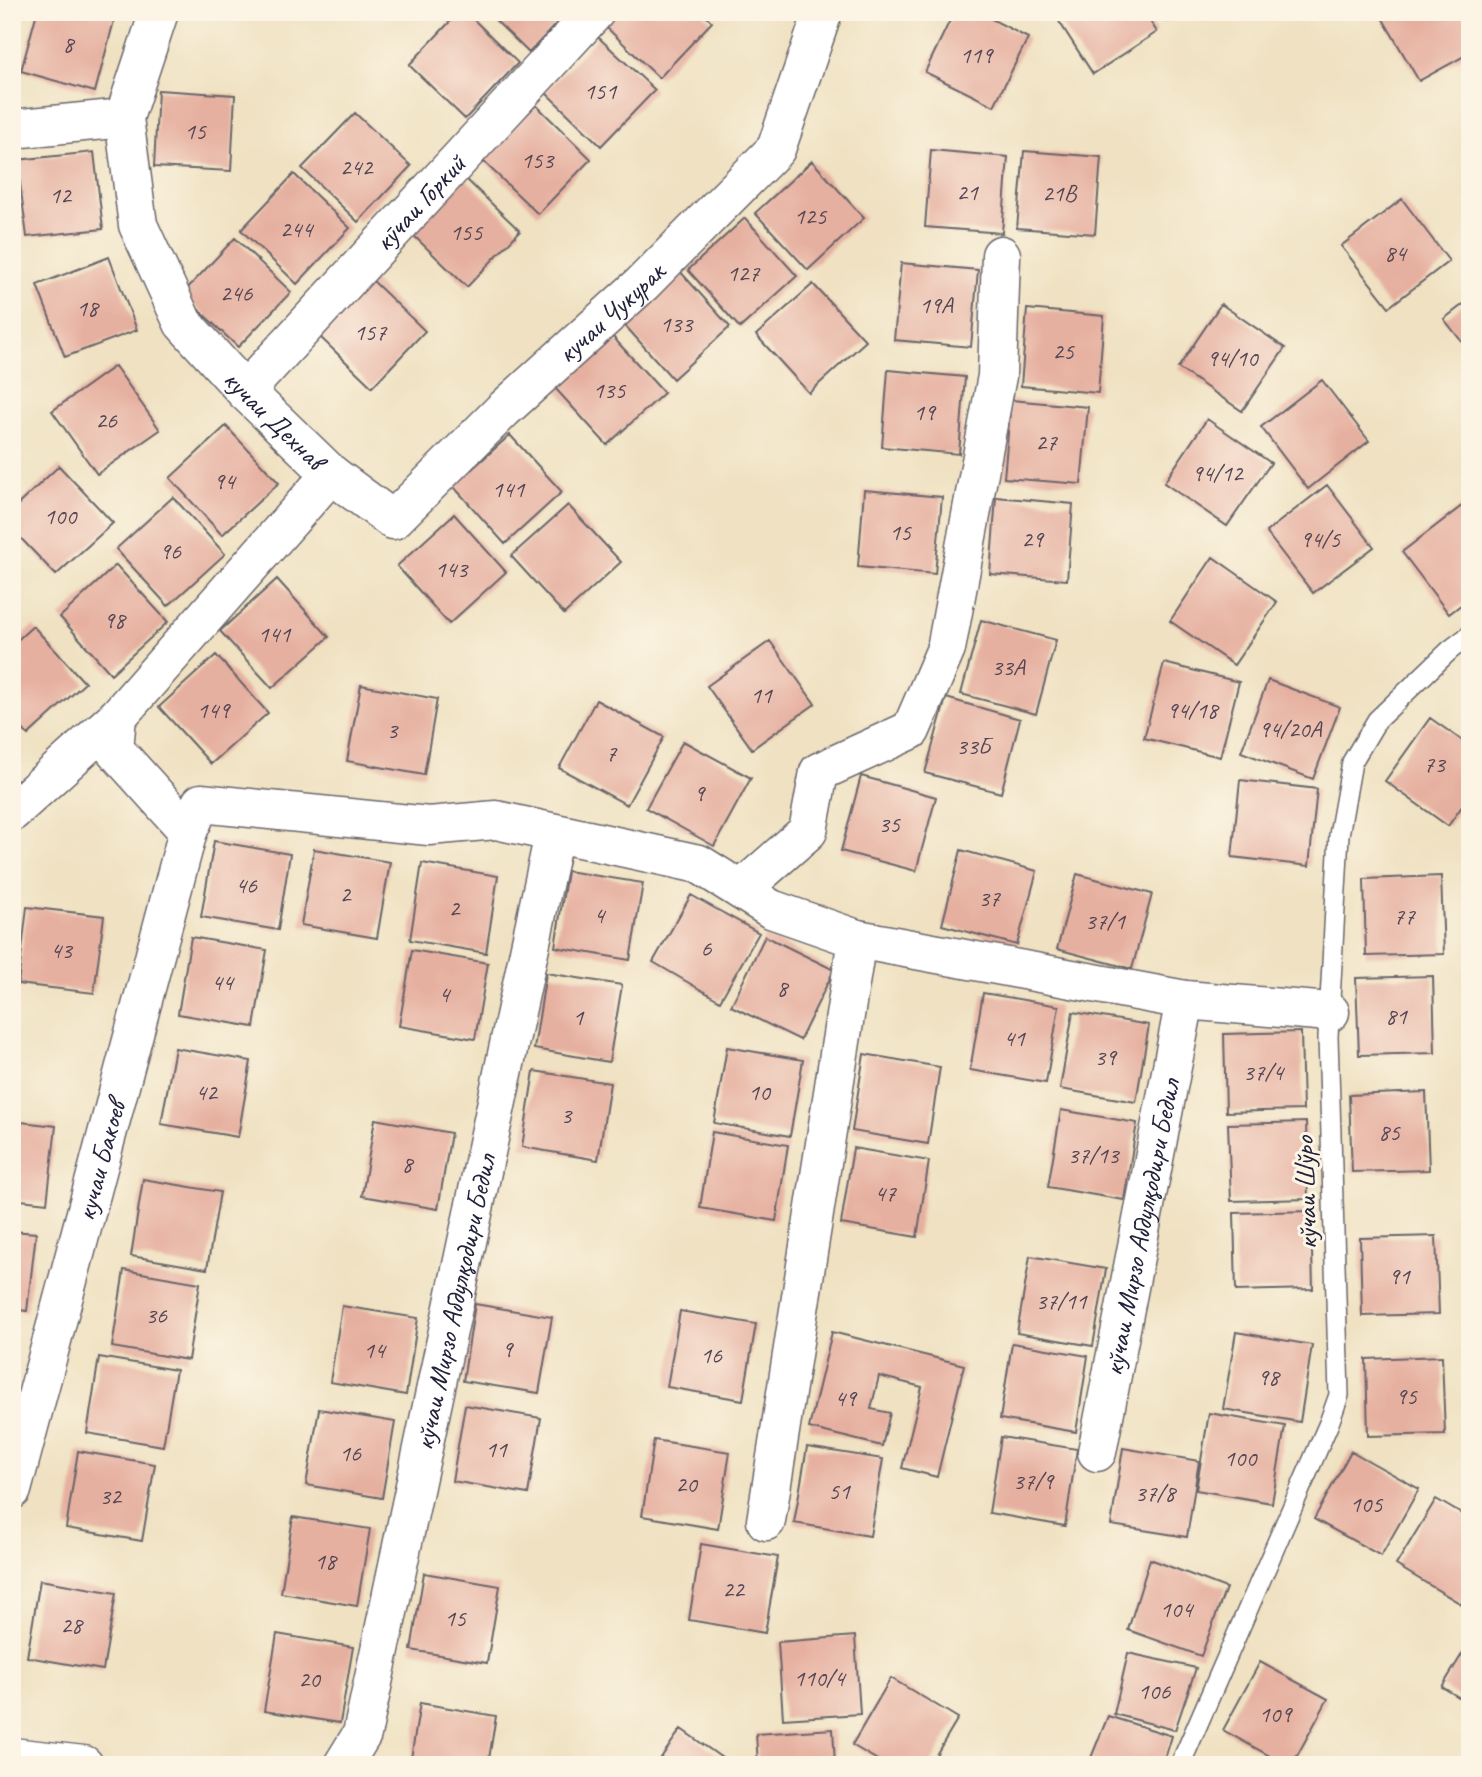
<svg xmlns="http://www.w3.org/2000/svg" width="1482" height="1777" viewBox="0 0 1482 1777" font-family="Caveat,sans-serif">
<style>
.building{fill:#e6b0a0}
.lines{fill:none;stroke-linecap:round;stroke-linejoin:round}
.lane-casing{stroke:#6a656a;stroke-width:22}
.street-casing{stroke:#6a656a;stroke-width:41}
.lane{stroke:#fff;stroke-width:19}
.street{stroke:#fff;stroke-width:38}
.labels{text-anchor:middle;stroke-width:6;stroke-linejoin:round;paint-order:stroke}
.number-label{font-size:24px;fill:#534654}
.street-label{font-size:28px;fill:#22223b;stroke:#fcf5e5}
</style>
<rect width="100%" height="100%" fill="#fcf5e5"/>
<filter id="ink" filterUnits="userSpaceOnUse"><feTurbulence type="fractalNoise" baseFrequency=".0143" numOctaves="2"/><feDisplacementMap in="SourceGraphic" scale="14" xChannelSelector="R" yChannelSelector="G"/><feConvolveMatrix kernelMatrix="1 2 1 2 8 2 1 2 1" color-interpolation-filters="sRGB"/></filter>
<filter id="wash" filterUnits="userSpaceOnUse"><feTurbulence type="fractalNoise" baseFrequency=".00686" numOctaves="4" result="noise"/><feDisplacementMap in="SourceGraphic" scale="28" xChannelSelector="R" yChannelSelector="G"/><feGaussianBlur stdDeviation="1.57" result="paint"/><feColorMatrix in="noise" values="0 0 0 0 0 0 0 0 0 0 0 0 0 0 0 0 0 1.4 0 .05"/><feComposite in="paint" operator="in"/></filter>
<g filter="url(#wash)">
<rect width="100%" height="100%" fill="#efe1c1"/>
<g id="blocks">
<path class="building" d="M 37,12 L 97,12 L 115,17 L 95,92 L 21,71 Z
M 459,12 L 466,12 L 518,63 L 465,119 L 409,65 Z
M 487,12 L 567,12 L 529,53 Z
M 614,12 L 702,12 L 712,22 L 659,78 L 603,24 Z
M 954,12 L 978,12 L 1028,38 L 994,106 L 925,72 Z
M 1053,12 L 1144,12 L 1157,32 L 1093,74 Z
M 1159,12 L 1181,12 L 1166,22 Z
M 1383,12 L 1468,12 L 1470,16 L 1470,53 L 1419,81 L 1380,14 Z
M 598,37 L 655,90 L 601,146 L 545,92 Z
M 158,90 L 235,95 L 231,171 L 154,167 Z
M 536,105 L 591,159 L 538,214 L 482,160 Z
M 355,113 L 411,166 L 358,222 L 302,168 Z
M 931,150 L 1008,157 L 1002,233 L 925,227 Z
M 1024,151 L 1101,157 L 1095,234 L 1017,228 Z
M 94,152 L 103,229 L 27,237 L 17,160 Z
M 812,161 L 864,218 L 808,270 L 755,213 Z
M 294,174 L 350,228 L 297,284 L 241,230 Z
M 464,177 L 520,231 L 467,287 L 411,233 Z
M 1402,199 L 1449,261 L 1389,307 L 1341,246 Z
M 745,218 L 797,276 L 740,328 L 688,270 Z
M 235,238 L 291,292 L 238,347 L 182,294 Z
M 109,257 L 137,330 L 65,357 L 37,285 Z
M 901,263 L 978,270 L 971,347 L 894,340 Z
M 678,269 L 730,327 L 673,379 L 621,321 Z
M 369,277 L 425,331 L 372,387 L 316,333 Z
M 813,284 L 866,341 L 809,393 L 756,335 Z
M 1470,299 L 1470,352 L 1444,319 Z
M 1221,304 L 1285,348 L 1242,411 L 1178,368 Z
M 1027,309 L 1104,316 L 1098,393 L 1021,386 Z
M 612,336 L 664,393 L 607,445 L 555,388 Z
M 115,366 L 160,430 L 97,474 L 52,411 Z
M 888,370 L 965,377 L 959,454 L 882,447 Z
M 1322,380 L 1369,441 L 1308,489 L 1261,427 Z
M 1011,400 L 1088,407 L 1081,484 L 1004,478 Z
M 1207,419 L 1271,463 L 1227,526 L 1164,483 Z
M 226,426 L 279,483 L 222,535 L 170,478 Z
M 510,435 L 562,492 L 505,544 L 453,486 Z
M 59,466 L 113,523 L 56,575 L 12,529 L 12,510 Z
M 1327,485 L 1374,547 L 1313,593 L 1266,532 Z
M 864,490 L 942,497 L 935,574 L 858,567 Z
M 173,497 L 225,554 L 168,606 L 116,549 Z
M 996,497 L 1073,504 L 1067,580 L 990,574 Z
M 568,505 L 621,562 L 564,614 L 511,556 Z
M 1463,505 L 1470,514 L 1470,598 L 1449,614 L 1402,552 Z
M 454,514 L 506,572 L 449,624 L 397,566 Z
M 1213,557 L 1277,602 L 1234,665 L 1170,621 Z
M 116,565 L 168,622 L 111,674 L 60,617 Z
M 277,579 L 329,637 L 272,688 L 220,631 Z
M 981,620 L 1056,640 L 1036,714 L 961,694 Z
M 33,626 L 85,683 L 28,735 L 12,717 L 12,645 Z
M 770,641 L 815,704 L 752,749 L 707,686 Z
M 216,655 L 268,713 L 211,764 L 159,707 Z
M 1164,663 L 1239,682 L 1220,757 L 1144,738 Z
M 1268,680 L 1340,707 L 1313,779 L 1241,752 Z
M 361,685 L 437,699 L 424,775 L 347,761 Z
M 946,698 L 1020,719 L 1001,793 L 925,773 Z
M 596,700 L 664,737 L 627,805 L 559,768 Z
M 1430,718 L 1470,746 L 1470,795 L 1448,826 L 1385,781 Z
M 683,741 L 751,778 L 714,846 L 646,808 Z
M 861,776 L 936,797 L 916,871 L 841,851 Z
M 1240,780 L 1317,789 L 1309,866 L 1232,857 Z
M 214,841 L 290,854 L 278,930 L 201,917 Z
M 314,849 L 390,862 L 377,938 L 301,925 Z
M 961,850 L 1037,871 L 1017,945 L 942,925 Z
M 422,863 L 498,876 L 486,953 L 410,940 Z
M 567,871 L 643,883 L 630,960 L 555,947 Z
M 1077,874 L 1152,894 L 1132,969 L 1057,949 Z
M 1441,876 L 1444,954 L 1366,956 L 1364,879 Z
M 691,895 L 759,933 L 720,1001 L 653,962 Z
M 27,907 L 104,916 L 94,993 L 18,984 Z
M 765,936 L 834,970 L 800,1040 L 731,1006 Z
M 191,937 L 267,950 L 254,1027 L 178,1014 Z
M 412,950 L 488,963 L 475,1039 L 399,1026 Z
M 546,973 L 622,985 L 609,1062 L 534,1049 Z
M 1433,976 L 1435,1053 L 1359,1055 L 1356,978 Z
M 983,993 L 1059,1006 L 1046,1083 L 970,1070 Z
M 1073,1012 L 1149,1025 L 1136,1102 L 1060,1089 Z
M 1301,1032 L 1303,1110 L 1226,1112 L 1224,1034 Z
M 727,1047 L 803,1060 L 790,1136 L 714,1123 Z
M 175,1048 L 251,1061 L 238,1137 L 161,1124 Z
M 864,1054 L 940,1067 L 928,1144 L 852,1131 Z
M 534,1071 L 610,1083 L 598,1160 L 522,1147 Z
M 1426,1092 L 1429,1170 L 1352,1172 L 1349,1095 Z
M 1061,1110 L 1137,1123 L 1124,1200 L 1048,1187 Z
M 375,1119 L 451,1133 L 438,1209 L 362,1196 Z
M 12,1121 L 56,1126 L 47,1203 L 12,1199 Z
M 1306,1122 L 1308,1199 L 1231,1201 L 1228,1124 Z
M 712,1132 L 788,1145 L 776,1221 L 700,1208 Z
M 853,1148 L 929,1161 L 917,1237 L 841,1224 Z
M 143,1179 L 220,1192 L 207,1269 L 131,1256 Z
M 1311,1211 L 1313,1289 L 1236,1291 L 1234,1213 Z
M 12,1231 L 36,1233 L 27,1311 L 12,1309 Z
M 1436,1236 L 1439,1314 L 1362,1316 L 1360,1238 Z
M 1030,1256 L 1106,1269 L 1093,1346 L 1017,1333 Z
M 124,1270 L 200,1283 L 188,1360 L 112,1347 Z
M 475,1304 L 552,1317 L 539,1393 L 463,1381 Z
M 342,1306 L 418,1318 L 406,1395 L 330,1382 Z
M 680,1311 L 756,1324 L 743,1400 L 667,1387 Z
M 832,1332 L 964,1365 L 937,1477 L 902,1468 L 922,1387 L 879,1376 L 871,1409 L 890,1413 L 882,1446 L 809,1428 Z
M 1236,1332 L 1312,1345 L 1300,1422 L 1223,1409 Z
M 1012,1343 L 1088,1356 L 1076,1432 L 1000,1419 Z
M 1442,1356 L 1445,1434 L 1368,1436 L 1366,1359 Z
M 99,1357 L 176,1370 L 163,1446 L 87,1433 Z
M 465,1405 L 541,1418 L 528,1494 L 452,1481 Z
M 319,1409 L 395,1422 L 382,1498 L 306,1485 Z
M 1209,1413 L 1285,1426 L 1272,1503 L 1196,1490 Z
M 1001,1437 L 1077,1449 L 1065,1526 L 989,1513 Z
M 654,1440 L 730,1452 L 718,1529 L 642,1516 Z
M 807,1447 L 883,1459 L 870,1536 L 794,1523 Z
M 1123,1448 L 1199,1461 L 1187,1537 L 1111,1525 Z
M 78,1451 L 155,1464 L 142,1541 L 66,1528 Z
M 1351,1451 L 1419,1489 L 1381,1556 L 1314,1519 Z
M 1436,1499 L 1470,1519 L 1470,1593 L 1463,1605 L 1396,1565 Z
M 293,1517 L 370,1529 L 357,1606 L 281,1593 Z
M 701,1544 L 778,1557 L 765,1633 L 689,1620 Z
M 1150,1559 L 1226,1588 L 1201,1656 L 1128,1630 Z
M 424,1573 L 500,1586 L 487,1663 L 411,1650 Z
M 40,1580 L 116,1593 L 103,1670 L 27,1657 Z
M 277,1634 L 353,1647 L 340,1723 L 264,1711 Z
M 855,1636 L 860,1714 L 783,1719 L 778,1642 Z
M 1470,1641 L 1470,1704 L 1442,1687 Z
M 1128,1653 L 1196,1668 L 1175,1730 L 1114,1714 Z
M 1260,1662 L 1328,1699 L 1292,1765 L 1286,1765 L 1223,1730 Z
M 891,1678 L 958,1718 L 930,1765 L 886,1765 L 852,1745 Z
M 420,1703 L 496,1716 L 488,1765 L 410,1765 Z
M 1108,1716 L 1172,1736 L 1163,1765 L 1088,1765 Z
M 681,1729 L 732,1765 L 656,1765 Z
M 833,1729 L 835,1765 L 758,1765 L 756,1734 Z"/>
</g>
</g>
<g filter="url(#ink)">
<use href="#blocks" fill-opacity="0" stroke="#6a656a" stroke-width="2"/>
<g class="lines">
<defs>
<path id="lane" d="M 1180,1765 L 1329,1423 L 1339,1395 L 1328,1037 L 1339,835 L 1352,762 L 1377,720 L 1450,650 L 1470,635"/>
<g id="street">
<path id="s1" d="M 159,12 L 124,118 L 138,225 L 183,323 L 245,391 L 331,474 L 117,717 L 114,749 L 188,831"/>
<path d="M 12,129 L 124,118"/>
<path id="s2" d="M 245,391 L 595,12"/>
<path id="s3" d="M 331,474 L 393,520 L 503,410 L 642,284 L 776,149 L 823,12"/>
<path d="M 12,812 L 117,717"/>
<path d="M 741,890 L 808,831 L 819,772 L 911,730 L 946,649 L 997,376 L 1001,255"/>
<path id="s4" d="M 1097,1452 L 1185,1000"/>
<path id="s5" d="M 12,1490 L 188,831 L 201,803 L 429,826 L 496,820 L 699,864 L 771,909 L 857,939 L 1185,1000 L 1330,1012"/>
<path d="M 766,1521 L 857,939"/>
<path d="M 12,1757 L 84,1765"/>
<path id="s6" d="M 343,1765 L 362,1734 L 554,834"/>
</g>
</defs>
<use href="#lane" class="lane-casing"/>
<use href="#street" class="street-casing"/>
<use href="#lane" class="lane"/>
<use href="#street" class="street"/>
</g>
</g>
<g class="labels">
<g class="number-label">
<text x="68" y="52">8</text>
<text x="976" y="63">119</text>
<text x="600" y="99">151</text>
<text x="195" y="139">15</text>
<text x="537" y="168">153</text>
<text x="356" y="175">242</text>
<text x="967" y="200">21</text>
<text x="1059" y="201">21В</text>
<text x="60" y="203">12</text>
<text x="810" y="224">125</text>
<text x="296" y="237">244</text>
<text x="466" y="240">155</text>
<text x="1395" y="261">84</text>
<text x="743" y="281">127</text>
<text x="236" y="301">246</text>
<text x="936" y="313">19А</text>
<text x="87" y="316">18</text>
<text x="676" y="332">133</text>
<text x="370" y="340">157</text>
<text x="1063" y="359">25</text>
<text x="1232" y="366">94/10</text>
<text x="609" y="398">135</text>
<text x="924" y="420">19</text>
<text x="106" y="428">26</text>
<text x="1046" y="450">27</text>
<text x="1217" y="481">94/12</text>
<text x="224" y="489">94</text>
<text x="508" y="497">141</text>
<text x="60" y="524">100</text>
<text x="900" y="540">15</text>
<text x="1032" y="547">29</text>
<text x="1320" y="547">94/5</text>
<text x="170" y="559">96</text>
<text x="451" y="577">143</text>
<text x="114" y="628">98</text>
<text x="274" y="642">141</text>
<text x="1008" y="675">33А</text>
<text x="761" y="703">11</text>
<text x="213" y="718">149</text>
<text x="1192" y="718">94/18</text>
<text x="1290" y="737">94/20А</text>
<text x="392" y="738">3</text>
<text x="973" y="754">33Б</text>
<text x="611" y="761">7</text>
<text x="1434" y="772">73</text>
<text x="699" y="801">9</text>
<text x="889" y="832">35</text>
<text x="246" y="893">46</text>
<text x="345" y="902">2</text>
<text x="989" y="906">37</text>
<text x="454" y="916">2</text>
<text x="599" y="923">4</text>
<text x="1404" y="924">77</text>
<text x="1105" y="929">37/1</text>
<text x="706" y="956">6</text>
<text x="61" y="958">43</text>
<text x="222" y="990">44</text>
<text x="782" y="996">8</text>
<text x="444" y="1002">4</text>
<text x="1396" y="1024">81</text>
<text x="578" y="1025">1</text>
<text x="1014" y="1046">41</text>
<text x="1105" y="1065">39</text>
<text x="1263" y="1080">37/4</text>
<text x="206" y="1100">42</text>
<text x="759" y="1100">10</text>
<text x="566" y="1123">3</text>
<text x="1389" y="1140">85</text>
<text x="1093" y="1163">37/13</text>
<text x="407" y="1172">8</text>
<text x="885" y="1201">47</text>
<text x="1399" y="1284">91</text>
<text x="1061" y="1309">37/11</text>
<text x="156" y="1323">36</text>
<text x="507" y="1357">9</text>
<text x="374" y="1358">14</text>
<text x="711" y="1363">16</text>
<text x="1268" y="1385">98</text>
<text x="1406" y="1404">95</text>
<text x="845" y="1406">49</text>
<text x="496" y="1457">11</text>
<text x="350" y="1461">16</text>
<text x="1240" y="1466">100</text>
<text x="1033" y="1489">37/9</text>
<text x="686" y="1492">20</text>
<text x="839" y="1499">51</text>
<text x="1155" y="1501">37/8</text>
<text x="110" y="1504">32</text>
<text x="1366" y="1512">105</text>
<text x="325" y="1569">18</text>
<text x="733" y="1597">22</text>
<text x="1176" y="1617">104</text>
<text x="455" y="1626">15</text>
<text x="71" y="1633">28</text>
<text x="819" y="1686">110/4</text>
<text x="309" y="1687">20</text>
<text x="1154" y="1699">106</text>
<text x="1275" y="1722">109</text>
</g>
<g class="street-label">
<text dy="10" stroke="none"><textPath href="#s2" startOffset="257">кӯчаи Горкий</textPath></text>
<text dy="10" stroke="none"><textPath href="#s3" startOffset="378">кучаи Чукурак</textPath></text>
<text dy="10" stroke="none"><textPath href="#s1" startOffset="460">кучаи Дехнав</textPath></text>
<text dy="10" stroke="none"><textPath href="#s5" startOffset="341">кучаи Бакоев</textPath></text>
<text transform="translate(1305 1193) rotate(-92)" y="10">кўчаи Шўро</text>
<text dy="10" stroke="none"><textPath href="#s4" startOffset="229">кўчаи Мирзо Абдулқодири Бедил</textPath></text>
<text dy="10" stroke="none"><textPath href="#s6" startOffset="478">кўчаи Мирзо Абдулқодири Бедил</textPath></text>
</g>
</g>
<rect width="1482" height="1777" fill="none" stroke="#fcf5e5" stroke-width="42"/>
</svg>
